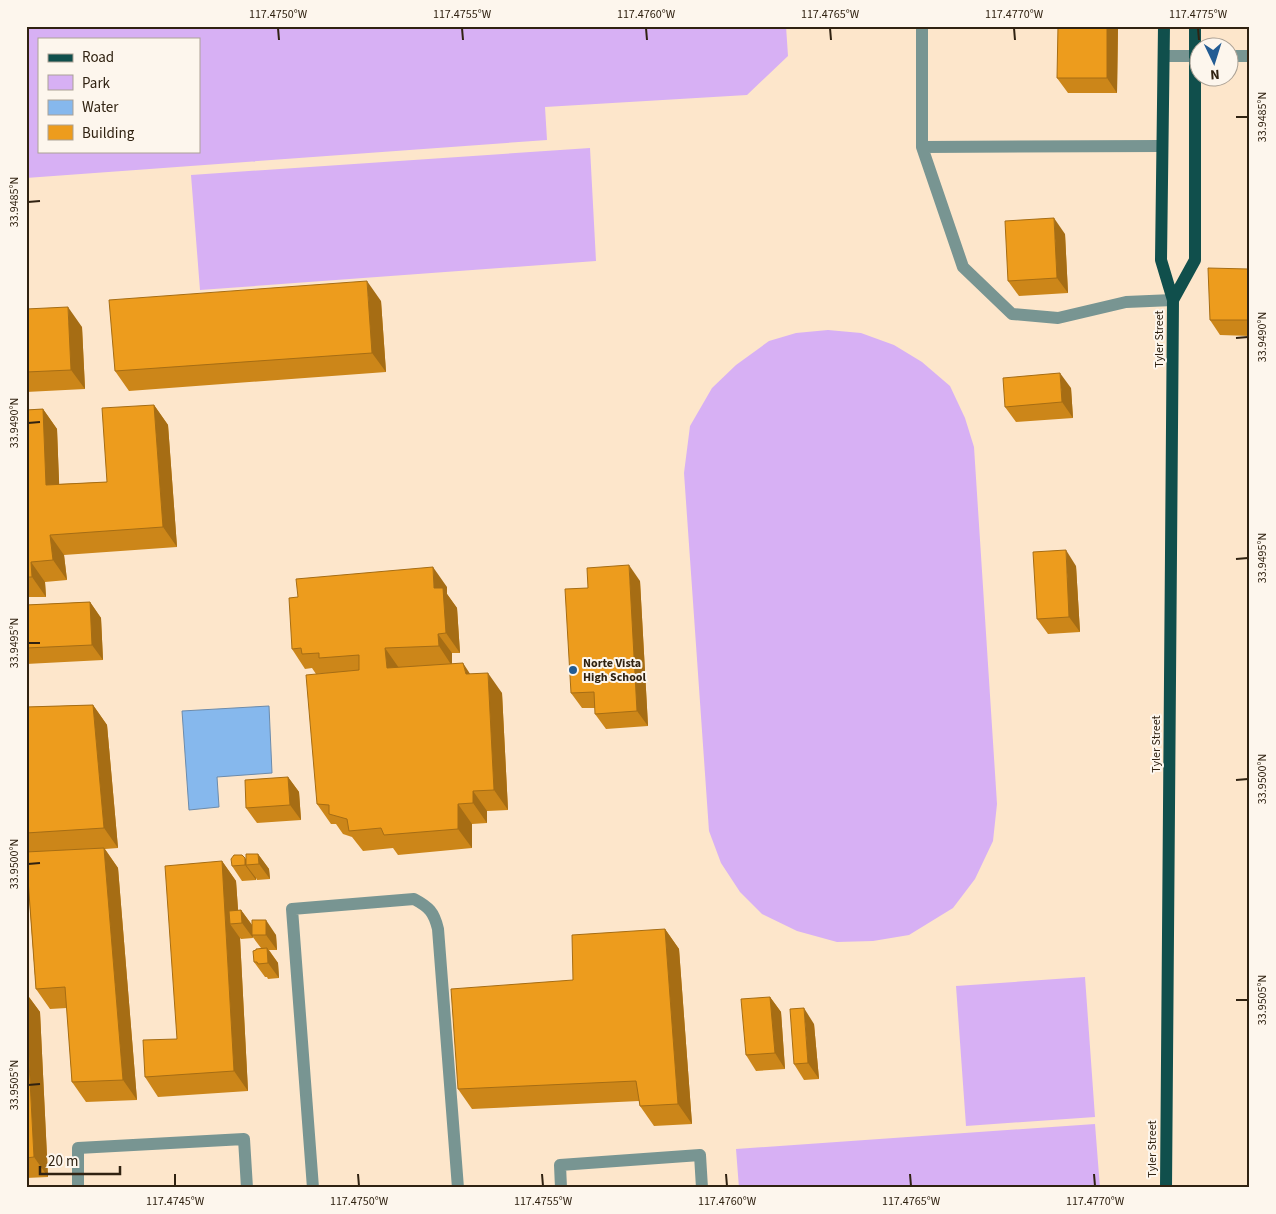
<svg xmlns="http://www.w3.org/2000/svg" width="1276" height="1214" viewBox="0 0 1276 1214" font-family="'Source Sans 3',sans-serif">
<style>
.green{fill:#d7b0f4;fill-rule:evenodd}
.water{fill:#86b8ed;stroke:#6c8bab}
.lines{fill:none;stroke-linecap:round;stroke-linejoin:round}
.minor{stroke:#789592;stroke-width:12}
.major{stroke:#104f4c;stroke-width:12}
.wall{fill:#cc8619}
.shaded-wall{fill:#a66d14}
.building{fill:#ed9c1d;stroke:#a66d14}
.ticks{fill:none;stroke:#302211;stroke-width:2}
.poi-dot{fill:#235c93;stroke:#fdf6ed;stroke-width:2}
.labels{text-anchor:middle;stroke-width:4;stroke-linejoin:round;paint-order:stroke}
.street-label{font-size:12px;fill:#302211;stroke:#fdf6ed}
.poi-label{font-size:12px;font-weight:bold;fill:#302211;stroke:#fdf6ed;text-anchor:start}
.neatline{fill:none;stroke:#302211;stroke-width:2}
.ticks-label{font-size:12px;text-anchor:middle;fill:#302211}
</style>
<rect width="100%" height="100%" fill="#fde6cb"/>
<path class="green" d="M 26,26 L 786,26 L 788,56 L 747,95 L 545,107 L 547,140 L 26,178 ZM 39,39 L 199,39 L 199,151 L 39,151 Z
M 590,148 L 596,261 L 200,290 L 191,175 Z
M 828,330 L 861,333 L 894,345 L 922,362 L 950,386 L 965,418 L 974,447 L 997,804 L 993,841 L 975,879 L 953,908 L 909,935 L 873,941 L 837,942 L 797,931 L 762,914 L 740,892 L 721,863 L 709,831 L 684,473 L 690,426 L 712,388 L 736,365 L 769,341 L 796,333 Z
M 1085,977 L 1095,1117 L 966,1126 L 956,986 Z
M 1095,1124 L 1100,1188 L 739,1188 L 736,1149 Z"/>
<path class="water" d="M 269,706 L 272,773 L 217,777 L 219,807 L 189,810 L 182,711 Z"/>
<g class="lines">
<path class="minor" d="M 922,26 L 922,147 L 963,267 L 1012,314 L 1058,318 L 1126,302 L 1173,300
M 1164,56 L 1198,56
M 1228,56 L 1250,56
M 922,147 L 1162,146
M 78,1188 L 78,1148 L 244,1139 L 247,1188
M 313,1188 L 292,909 L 414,899 C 429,907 434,912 438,929 L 458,1188
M 561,1188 L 560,1165 L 700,1155 L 702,1188"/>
<path class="major" d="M 1164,26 L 1161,260 L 1173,300 L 1166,1188
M 1173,300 L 1195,260 L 1195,26"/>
</g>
<path class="wall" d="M 1118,26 L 1117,93 L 1068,93 L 1057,78 Z
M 1065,234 L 1068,293 L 1019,296 L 1008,281 Z
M 1248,269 L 1250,272 L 1250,336 L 1220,335 L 1210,320 Z
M 381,301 L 386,372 L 129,391 L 115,371 Z
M 26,309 L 82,327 L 85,389 L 26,392 Z
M 1071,388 L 1073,418 L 1016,422 L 1005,407 Z
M 154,405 L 168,425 L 177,547 L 64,555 L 67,580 L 45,582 L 46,597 L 26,597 L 26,410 L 43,409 L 57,429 L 59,484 L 107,482 Z
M 1076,566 L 1080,632 L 1048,634 L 1037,619 Z
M 640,581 L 648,726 L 606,729 L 595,714 L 595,708 L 582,708 L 571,693 L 588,588 Z
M 447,587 L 447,594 L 457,608 L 460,653 L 452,653 L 452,664 L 502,693 L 508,810 L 487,811 L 487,823 L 472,824 L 472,848 L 398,855 L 393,848 L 363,851 L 352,837 L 343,834 L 336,824 L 331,824 L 317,804 L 330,673 L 316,674 L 312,668 L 305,669 L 292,649 Z
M 90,602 L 101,618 L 103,660 L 26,664 L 26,605 Z
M 93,705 L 107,725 L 118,848 L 105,849 L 118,868 L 137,1100 L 86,1102 L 72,1082 L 67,1008 L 50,1009 L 36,989 L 26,858 L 26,707 Z
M 288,777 L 299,792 L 301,820 L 257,823 L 246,808 Z
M 258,854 L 269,869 L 270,879 L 257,880 L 256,878 L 256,880 L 242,881 L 232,866 Z
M 222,861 L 236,881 L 238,910 L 241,910 L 252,925 L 276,935 L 277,950 L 269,950 L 278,963 L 279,978 L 268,979 L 267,977 L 265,977 L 254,962 L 256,950 L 261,948 L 252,936 L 253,938 L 241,939 L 240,938 L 248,1091 L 158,1097 L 145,1077 L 177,1039 Z
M 665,929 L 679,949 L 692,1124 L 654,1126 L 640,1106 L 639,1101 L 472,1109 L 458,1089 Z
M 26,993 L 40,1012 L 48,1177 L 26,1178 Z
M 770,997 L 781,1012 L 785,1069 L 756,1071 L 746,1055 Z
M 814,1024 L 819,1079 L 804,1080 L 794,1064 Z"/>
<path class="shaded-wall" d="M 1107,26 L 1118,26 L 1117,93 L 1107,78 Z
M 1054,218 L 1065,234 L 1068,293 L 1057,278 Z
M 1248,269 L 1250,272 L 1250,282 L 1248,279 Z
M 367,281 L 381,301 L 386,372 L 372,353 Z
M 68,307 L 82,327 L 85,389 L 71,370 Z
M 1060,373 L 1071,388 L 1073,418 L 1062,402 Z
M 154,405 L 168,425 L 177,547 L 163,527 Z
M 43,409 L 57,429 L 60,505 L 46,485 Z
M 50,535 L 64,555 L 67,580 L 53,560 Z
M 1066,550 L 1076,566 L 1080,632 L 1069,617 Z
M 31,562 L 45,582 L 46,597 L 32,577 Z
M 629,565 L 640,581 L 648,726 L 637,711 Z
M 433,567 L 447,587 L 447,594 L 457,608 L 460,653 L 446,633 L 434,588 Z
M 90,602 L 101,618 L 103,660 L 92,645 Z
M 438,634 L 452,653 L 452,666 L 439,646 Z
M 385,648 L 399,668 L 387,668 Z
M 463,663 L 476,683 L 466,674 Z
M 488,673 L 502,693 L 508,810 L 494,790 Z
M 93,705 L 107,725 L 118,848 L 104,828 Z
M 288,777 L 299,792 L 301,820 L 290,805 Z
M 473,791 L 487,811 L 487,823 L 473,803 Z
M 458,804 L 472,824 L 472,848 L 458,829 Z
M 104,848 L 118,868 L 137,1100 L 123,1080 Z
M 258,854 L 269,869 L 270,879 L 259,864 Z
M 245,858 L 249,864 L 246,865 L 256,878 L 256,880 L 245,865 Z
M 222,861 L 236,881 L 239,923 L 230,924 L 240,938 L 248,1091 L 234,1071 Z
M 241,910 L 252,925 L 253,938 L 242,923 Z
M 266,920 L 276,935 L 277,950 L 266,935 Z
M 665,929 L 679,949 L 692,1124 L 678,1104 Z
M 267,948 L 278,963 L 279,978 L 268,963 Z
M 26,993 L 40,1012 L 48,1177 L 34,1157 Z
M 770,997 L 781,1012 L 785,1069 L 775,1053 Z
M 804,1008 L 814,1024 L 819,1079 L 808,1063 Z"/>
<path class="building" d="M 1058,26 L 1107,26 L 1107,78 L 1057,78 Z
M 1054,218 L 1057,278 L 1008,281 L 1005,221 Z
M 1208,268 L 1248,269 L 1248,279 L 1250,279 L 1250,320 L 1210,320 Z
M 367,281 L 372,353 L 115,371 L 109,300 Z
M 68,307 L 71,370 L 26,372 L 26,309 Z
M 1060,373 L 1062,402 L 1005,407 L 1003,378 Z
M 154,405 L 163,527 L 50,535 L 53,560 L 31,562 L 32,577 L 26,577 L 26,410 L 43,409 L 46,485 L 107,482 L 102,408 Z
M 1066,550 L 1069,617 L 1037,619 L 1033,552 Z
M 629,565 L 637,711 L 595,714 L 594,692 L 571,693 L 565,589 L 588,588 L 587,568 Z
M 433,567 L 434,588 L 443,588 L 446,633 L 438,634 L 439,646 L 385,648 L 387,668 L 463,663 L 466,674 L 488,673 L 494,790 L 473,791 L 473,803 L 458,804 L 458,829 L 384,835 L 381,828 L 349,831 L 347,819 L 329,814 L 329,805 L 317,804 L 306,675 L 359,670 L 359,655 L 319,658 L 319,653 L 302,654 L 301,648 L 292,649 L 289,598 L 298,597 L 296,579 Z
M 90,602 L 92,645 L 26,648 L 26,605 Z
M 93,705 L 104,828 L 26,833 L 26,707 Z
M 288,777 L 290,805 L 246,808 L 245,780 Z
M 104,848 L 123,1080 L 72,1082 L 65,987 L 36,989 L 26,852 Z
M 246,854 L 258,854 L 259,864 L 246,865 Z
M 234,855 L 242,855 L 245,858 L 245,865 L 232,866 L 231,859 Z
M 222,861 L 234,1071 L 145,1077 L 143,1040 L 177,1039 L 165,866 Z
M 241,910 L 242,923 L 230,924 L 229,911 Z
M 252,920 L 266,920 L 266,935 L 252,935 Z
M 665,929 L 678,1104 L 640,1106 L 636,1081 L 458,1089 L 451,989 L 573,980 L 572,935 Z
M 267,948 L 268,963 L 258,964 L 257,962 L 254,962 L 253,951 L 256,950 L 256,949 Z
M 770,997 L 775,1053 L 746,1055 L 741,999 Z
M 26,1004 L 34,1157 L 26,1158 Z
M 804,1008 L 808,1063 L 794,1064 L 790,1009 Z"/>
<path class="ticks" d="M 278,28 L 279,40M 462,28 L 463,40M 646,28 L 647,40M 830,28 L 831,40M 1014,28 L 1015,40M 1198,28 L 1199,40M 1236,117 L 1248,117M 28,202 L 40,201M 1236,338 L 1248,337M 28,423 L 40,422M 1236,559 L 1248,558M 28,643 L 40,643M 1236,780 L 1248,779M 28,864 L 40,863M 1236,1000 L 1248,1000M 28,1085 L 40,1084M 175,1174 L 175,1186M 358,1174 L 359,1186M 542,1174 L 543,1186M 726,1174 L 727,1186M 910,1174 L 911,1186M 1094,1174 L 1095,1186"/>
<circle class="poi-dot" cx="573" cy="670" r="5"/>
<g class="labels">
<g class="street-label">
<text transform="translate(1159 339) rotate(-90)" y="4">Tyler Street</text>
<text transform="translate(1156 744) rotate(-90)" y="4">Tyler Street</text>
<text transform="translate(1152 1149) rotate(-90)" y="4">Tyler Street</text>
</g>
<g class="poi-label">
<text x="583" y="667">Norte Vista<tspan x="583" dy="14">High School</tspan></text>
</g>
</g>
<rect width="1276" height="1214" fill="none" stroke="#fdf6ed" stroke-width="55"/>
<rect x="38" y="38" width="162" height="115" fill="#fdf6ed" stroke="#aba195"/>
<rect x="48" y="54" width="25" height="8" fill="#104f4c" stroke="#aba195"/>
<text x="82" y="62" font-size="15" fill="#302211">Road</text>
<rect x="48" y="75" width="25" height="15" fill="#d7b0f4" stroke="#aba195"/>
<text x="82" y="88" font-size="15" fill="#302211">Park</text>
<rect x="48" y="100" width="25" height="15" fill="#86b8ed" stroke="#aba195"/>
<text x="82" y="112" font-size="15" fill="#302211">Water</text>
<rect x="48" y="125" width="25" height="15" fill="#ed9c1d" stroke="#aba195"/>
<text x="82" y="138" font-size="15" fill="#302211">Building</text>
<g transform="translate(1214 62) rotate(176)"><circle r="24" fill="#fdf6ed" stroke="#aba195"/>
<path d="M0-4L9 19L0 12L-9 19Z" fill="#235c93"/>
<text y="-8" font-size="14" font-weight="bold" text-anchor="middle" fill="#302211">N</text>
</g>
<path d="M40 1166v8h80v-8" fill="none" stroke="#302211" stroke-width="2.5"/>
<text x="48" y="1166" font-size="15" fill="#302211" stroke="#fdf6ed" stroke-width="4" paint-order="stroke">20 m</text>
<rect x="28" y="28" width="1220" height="1158" class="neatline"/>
<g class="ticks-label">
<text x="278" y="18">117.4750°W</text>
<text x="462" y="18">117.4755°W</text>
<text x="646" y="18">117.4760°W</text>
<text x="830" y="18">117.4765°W</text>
<text x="1014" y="18">117.4770°W</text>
<text x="1198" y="18">117.4775°W</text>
<text transform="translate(1262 117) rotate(-90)" y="4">33.9485°N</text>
<text transform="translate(14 202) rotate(-90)" y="4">33.9485°N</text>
<text transform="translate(1262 337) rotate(-90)" y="4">33.9490°N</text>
<text transform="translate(14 423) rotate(-90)" y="4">33.9490°N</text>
<text transform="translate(1262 558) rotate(-90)" y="4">33.9495°N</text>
<text transform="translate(14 643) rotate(-90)" y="4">33.9495°N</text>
<text transform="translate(1262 779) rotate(-90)" y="4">33.9500°N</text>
<text transform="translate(14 864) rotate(-90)" y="4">33.9500°N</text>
<text transform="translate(1262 1000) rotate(-90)" y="4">33.9505°N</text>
<text transform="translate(14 1085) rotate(-90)" y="4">33.9505°N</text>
<text x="175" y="1205">117.4745°W</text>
<text x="359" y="1205">117.4750°W</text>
<text x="543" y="1205">117.4755°W</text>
<text x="727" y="1205">117.4760°W</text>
<text x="911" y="1205">117.4765°W</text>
<text x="1095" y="1205">117.4770°W</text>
</g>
</svg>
